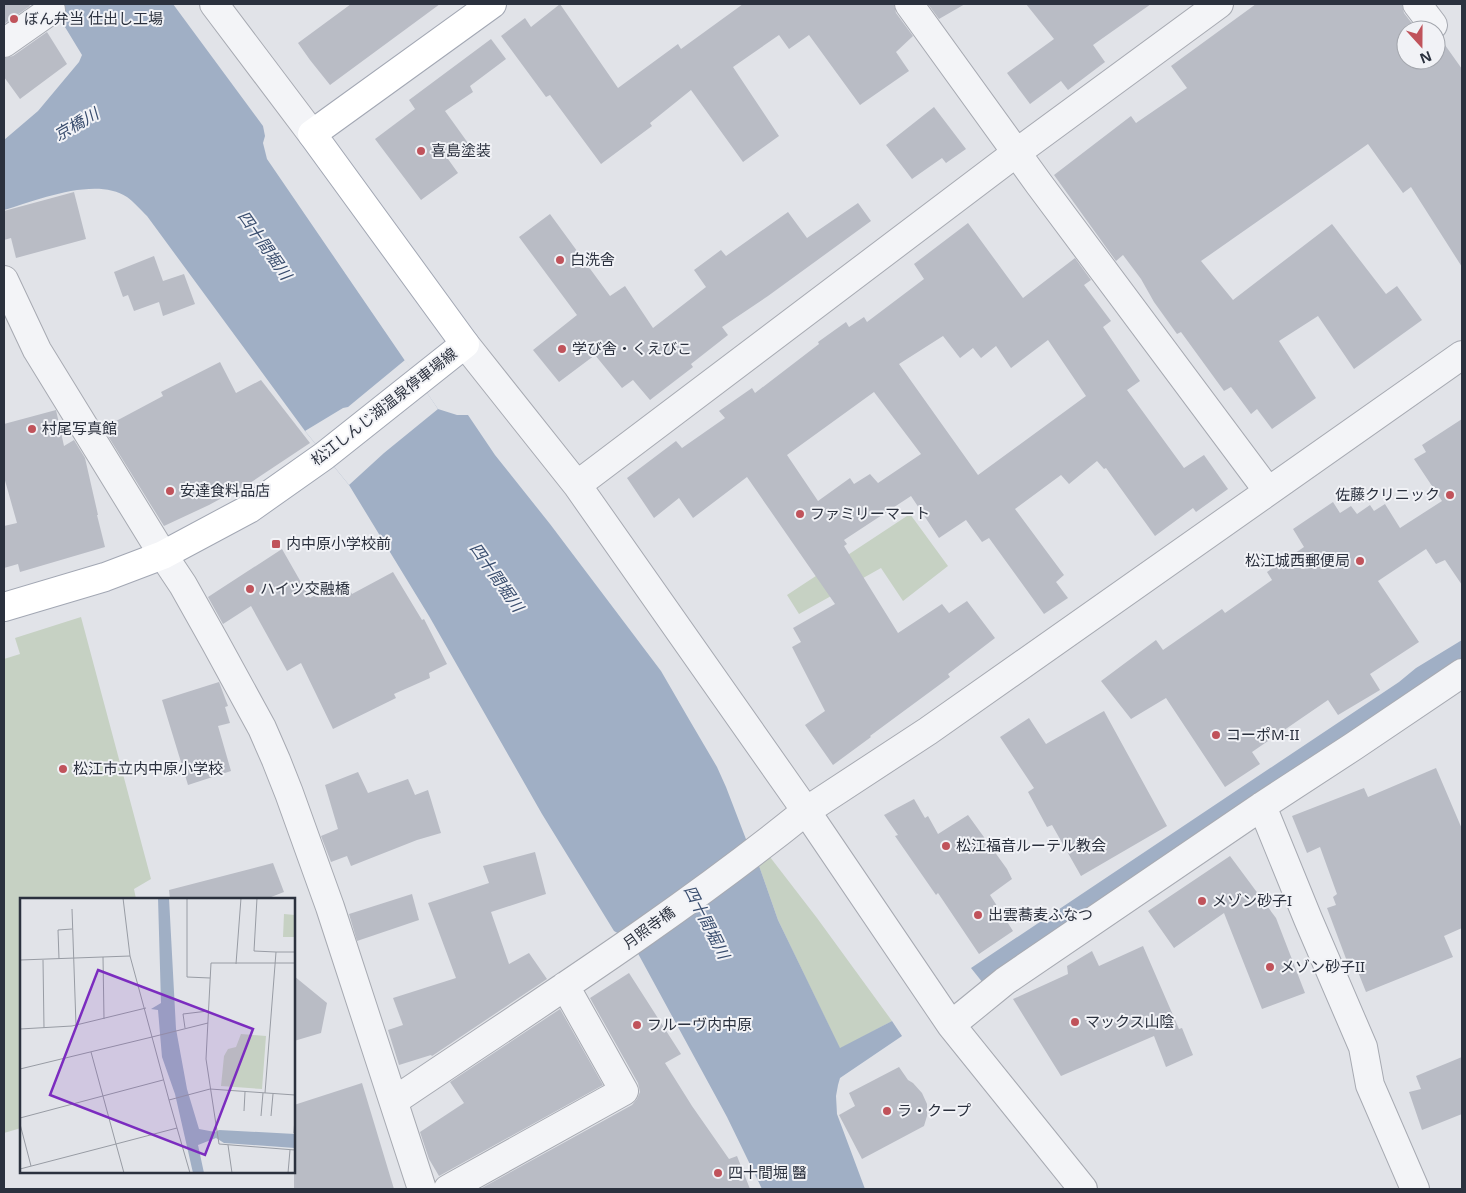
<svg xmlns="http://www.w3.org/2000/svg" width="1466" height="1193" viewBox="0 0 1466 1193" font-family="'Noto Sans','Noto Sans JP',sans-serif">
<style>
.green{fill:#c6d1c3}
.water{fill:#a0afc5}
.pier{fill:#e1e3e8}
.building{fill:#b9bcc5;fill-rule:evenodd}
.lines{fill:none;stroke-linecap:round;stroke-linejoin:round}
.minor-casing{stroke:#a7aab2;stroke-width:30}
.major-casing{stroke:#a2a7b3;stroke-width:30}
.minor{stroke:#f3f4f7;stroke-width:28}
.major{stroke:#fff;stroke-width:28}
.poi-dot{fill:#c0535b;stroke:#f1f2f6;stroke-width:2}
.labels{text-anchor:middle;stroke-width:4;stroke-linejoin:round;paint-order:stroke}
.poi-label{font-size:15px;fill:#2b313e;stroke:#f1f2f6;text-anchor:start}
.street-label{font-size:15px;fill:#2b313e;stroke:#f1f2f6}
.water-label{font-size:16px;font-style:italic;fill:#394d6e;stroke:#f1f2f6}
.inset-road{fill:none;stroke:#989ca4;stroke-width:1}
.view{fill:#7b2cbf;fill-opacity:0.15;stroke:#7b2cbf;stroke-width:2.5}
.inset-edge{fill:none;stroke:#2b313e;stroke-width:2.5}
</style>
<rect width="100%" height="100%" fill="#e1e3e8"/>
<path class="green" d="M 910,514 L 948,566 L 903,601 L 881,568 L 799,614 L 787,595 Z
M 81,617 L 151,879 L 134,889 L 136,899 L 21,899 L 21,1128 L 4,1133 L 4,659 L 20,654 L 15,638 Z
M 770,857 L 817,918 L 892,1021 L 840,1049 L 778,920 L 757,860 L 761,858 Z"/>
<path class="water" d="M 51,4 L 173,4 L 263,126 L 265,136 L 263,143 L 267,159 L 438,409 L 457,415 L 468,415 L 495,455 L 550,524 L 661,671 L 690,721 L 717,767 L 726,787 L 749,847 L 757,860 L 778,920 L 840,1048 L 892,1021 L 902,1036 L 840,1078 L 838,1085 L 836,1096 L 837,1114 L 865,1189 L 762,1189 L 727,1117 L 635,948 L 623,936 L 614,931 L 542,814 L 429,616 L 349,485 L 305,431 L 147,216 C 141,210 134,202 127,197 C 96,176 37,200 4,210 L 4,140 L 38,111 L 79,62 L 82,55 Z
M 1462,640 L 1462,662 L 983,983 L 971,968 L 1399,682 L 1416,668 Z"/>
<path class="pier" d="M 405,360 L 438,409 L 384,453 L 349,485 L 305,431 L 343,408 L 348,407 Z"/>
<path class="building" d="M 4,4 L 29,4 L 30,6 L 4,24 Z
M 351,4 L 440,4 L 330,85 L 310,60 L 298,43 Z
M 560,4 L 618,88 L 678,44 L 681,49 L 743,4 L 894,4 L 896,13 L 913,36 L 896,52 L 909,71 L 860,105 L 809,35 L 789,49 L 779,35 L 733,67 L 779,136 L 743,162 L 691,90 L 650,123 L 652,126 L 601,164 L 550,95 L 546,97 L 501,36 L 525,18 L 531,27 Z
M 928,4 L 965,4 L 939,19 Z
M 1026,4 L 1151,4 L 1093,45 L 1105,62 L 1068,90 L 1061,81 L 1030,104 L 1007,73 L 1054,39 Z
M 1256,4 L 1402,4 L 1404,13 L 1417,30 L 1406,30 L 1406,60 L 1436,60 L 1436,40 L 1440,38 L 1462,69 L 1462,267 L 1411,187 L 1403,193 L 1368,144 L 1201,261 L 1233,300 L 1332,224 L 1386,294 L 1397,286 L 1422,320 L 1354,369 L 1318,316 L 1279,341 L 1316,398 L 1272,429 L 1257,409 L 1251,414 L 1231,387 L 1224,391 L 1181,332 L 1177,334 L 1154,302 L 1141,279 L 1123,255 L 1116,261 L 1054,175 L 1131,116 L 1136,123 L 1187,88 L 1171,66 Z
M 47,32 L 67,64 L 20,99 L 4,77 L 4,58 L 13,56 Z
M 491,39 L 506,59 L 470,86 L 473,92 L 445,111 L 468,143 L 448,159 L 458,173 L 421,200 L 375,139 L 415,109 L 409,100 Z
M 934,107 L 966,149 L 946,163 L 942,158 L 912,179 L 886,145 Z
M 74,192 L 86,239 L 16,258 L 11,238 L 4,240 L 4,211 Z
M 858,203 L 871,221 L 768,296 L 722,327 L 728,335 L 691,364 L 693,367 L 650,400 L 633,380 L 622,388 L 595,355 L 559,382 L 533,350 L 577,315 L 519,237 L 550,214 L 610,296 L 625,286 L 653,328 L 706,287 L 694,270 L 721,250 L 726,256 L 788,212 L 807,238 Z
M 968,223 L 1023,298 L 1075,258 L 1091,280 L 1084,285 L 1111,321 L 1103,327 L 1140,381 L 1127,390 L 1184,468 L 1204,455 L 1228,489 L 1196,512 L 1193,508 L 1155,536 L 1106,468 L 1104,469 L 1097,461 L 1069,484 L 1061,475 L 1015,509 L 1064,575 L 1056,582 L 1068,598 L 1044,614 L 989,538 L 982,542 L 966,520 L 939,538 L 911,496 L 844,540 L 847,544 L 844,546 L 898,633 L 942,604 L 949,613 L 967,601 L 995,638 L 948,674 L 950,677 L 870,736 L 871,737 L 833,765 L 805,725 L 825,711 L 792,647 L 801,642 L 793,628 L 835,604 L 747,477 L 693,518 L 679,498 L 654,518 L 627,478 L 676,441 L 682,448 L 725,418 L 719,411 L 752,388 L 755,393 L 819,344 L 818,342 L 846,322 L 849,327 L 864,317 L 867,322 L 924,279 L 914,264 ZM 943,336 L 960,358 L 973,348 L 981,358 L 996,346 L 1011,368 L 1048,340 L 1086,396 L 978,475 L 899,364 ZM 874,392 L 921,454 L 878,483 L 870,474 L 854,484 L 850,478 L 818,501 L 787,455 Z
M 154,256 L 163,281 L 184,274 L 195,304 L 163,316 L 159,302 L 134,311 L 128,295 L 123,297 L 114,272 Z
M 220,362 L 236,393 L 261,380 L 310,443 L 253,481 L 209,505 L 164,526 L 103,428 L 163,396 L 161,392 Z
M 56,410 L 64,446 L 74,440 L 85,458 L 98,515 L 97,515 L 105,547 L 20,572 L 18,564 L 4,568 L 4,526 L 17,523 L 4,477 L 4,424 Z
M 1462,419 L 1462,585 L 1445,560 L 1436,564 L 1426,549 L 1378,581 L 1419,642 L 1370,674 L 1380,690 L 1338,715 L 1328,700 L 1252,752 L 1260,764 L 1225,787 L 1166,698 L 1131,719 L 1101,681 L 1156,640 L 1163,650 L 1222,609 L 1225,613 L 1272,580 L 1267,572 L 1304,547 L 1293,529 L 1333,502 L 1340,513 L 1351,506 L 1357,514 L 1370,505 L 1374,511 L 1385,504 L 1400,528 L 1442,501 L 1414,459 L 1426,452 L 1422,445 Z
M 282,549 L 310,598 L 344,580 L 352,594 L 393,572 L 422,620 L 424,619 L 447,664 L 429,673 L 430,678 L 394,694 L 396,698 L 333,729 L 301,663 L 287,671 L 251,606 L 223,624 L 208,597 Z
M 219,682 L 228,706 L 225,707 L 230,723 L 218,726 L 231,771 L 188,785 L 162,700 Z
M 1104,711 L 1167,826 L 1081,876 L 1052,825 L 1047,827 L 1028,792 L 1034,788 L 1000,737 L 1029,718 L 1046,744 Z
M 1436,768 L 1462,829 L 1462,928 L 1444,936 L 1453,957 L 1366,992 L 1354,962 L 1348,964 L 1327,908 L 1336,905 L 1333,897 L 1337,894 L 1320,847 L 1307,853 L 1292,816 L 1364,788 L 1368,797 Z
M 358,772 L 368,793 L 408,779 L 415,795 L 428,790 L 441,833 L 417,840 L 351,866 L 347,856 L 331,862 L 321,836 L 338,829 L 325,785 Z
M 914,799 L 925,818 L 928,816 L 938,834 L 968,815 L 1007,869 L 1012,879 L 990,895 L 1013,931 L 979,954 L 938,893 L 936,895 L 895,836 L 898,835 L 884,815 Z
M 535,852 L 546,894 L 491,912 L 509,964 L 529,953 L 547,979 L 432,1056 L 431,1055 L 399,1065 L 388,1030 L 403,1025 L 393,998 L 456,978 L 428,903 L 489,883 L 483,866 Z
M 1230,856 L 1276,918 L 1305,993 L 1262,1009 L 1224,913 L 1174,948 L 1148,911 Z
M 273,863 L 284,892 L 266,899 L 170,899 L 169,890 Z
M 412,894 L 419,920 L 357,941 L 349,914 Z
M 1143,946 L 1179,1029 L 1182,1028 L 1193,1055 L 1166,1067 L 1154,1036 L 1061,1076 L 1013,999 L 1068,974 L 1067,966 L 1092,951 L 1099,966 Z
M 629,973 L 681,1054 L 665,1063 L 692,1106 L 729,1159 L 737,1156 L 750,1189 L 480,1189 L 632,1105 L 637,1099 L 640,1092 L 638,1083 L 590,998 Z
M 294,976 L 327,1003 L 321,1033 L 294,1041 Z
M 560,1009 L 603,1085 L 439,1176 L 429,1159 L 420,1132 L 464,1103 L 450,1082 Z
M 1462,1057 L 1462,1114 L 1422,1130 L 1409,1092 L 1421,1089 L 1416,1076 Z
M 899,1067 L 908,1080 L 913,1083 L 922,1093 L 927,1104 L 927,1116 L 924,1126 L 862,1159 L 839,1115 L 855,1106 L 849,1093 Z
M 362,1083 L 394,1189 L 294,1189 L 294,1105 Z"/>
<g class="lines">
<defs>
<path id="minor" d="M 214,4 L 312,134
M 909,4 L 1039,184 L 1268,491
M 1417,4 L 1433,25
M 4,43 L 51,10
M 4,280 L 37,350 L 163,555 L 183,585 L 215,642 L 262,728 L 276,760 L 289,793 L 330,907 L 422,1189
M 577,485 L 1016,153 L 1219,4
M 1262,806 L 1308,919 L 1363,1047 L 1370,1085 L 1415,1189
M 951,1025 L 1005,981 L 1262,806 L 1354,746 L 1462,673
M 394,1101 C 533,1007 675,917 806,811 L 577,485 L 465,344
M 448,1189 L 624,1091 L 565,986
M 1083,1189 L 951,1025 L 806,811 L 928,731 L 1462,355"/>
<path id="major" d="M 4,607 L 105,577 L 163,555 L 249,509 L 324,456 L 465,344 L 312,134 L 492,4"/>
</defs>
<use href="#minor" class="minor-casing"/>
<use href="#major" class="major-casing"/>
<use href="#minor" class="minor"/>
<use href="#major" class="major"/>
</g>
<g class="poi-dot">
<circle cx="14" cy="19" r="5"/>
<circle cx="421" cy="151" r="5"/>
<circle cx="560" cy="260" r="5"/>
<circle cx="562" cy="349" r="5"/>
<circle cx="32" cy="429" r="5"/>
<circle cx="170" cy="491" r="5"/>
<circle cx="1450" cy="495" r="5"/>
<circle cx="800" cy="514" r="5"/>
<rect x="271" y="539" width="10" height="10" rx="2.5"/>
<circle cx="1360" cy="561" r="5"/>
<circle cx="250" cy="589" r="5"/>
<circle cx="1216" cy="735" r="5"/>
<circle cx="63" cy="769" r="5"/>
<circle cx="946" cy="846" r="5"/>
<circle cx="1202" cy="901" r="5"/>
<circle cx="978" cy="915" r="5"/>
<circle cx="1270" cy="967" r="5"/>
<circle cx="1075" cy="1022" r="5"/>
<circle cx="637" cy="1025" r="5"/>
<circle cx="887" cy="1111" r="5"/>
<circle cx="718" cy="1173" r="5"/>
</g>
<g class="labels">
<g class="poi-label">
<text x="24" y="24">ぼん弁当 仕出し工場</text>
<text x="431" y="156">喜島塗装</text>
<text x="570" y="265">白洗舎</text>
<text x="572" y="354">学び舎・くえびこ</text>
<text x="42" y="434">村尾写真館</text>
<text x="180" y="496">安達食料品店</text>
<text x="1440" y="500" text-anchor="end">佐藤クリニック</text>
<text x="810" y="519">ファミリーマート</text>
<text x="286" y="549">内中原小学校前</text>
<text x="1350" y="566" text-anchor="end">松江城西郵便局</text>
<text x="260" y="594">ハイツ交融橋</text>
<text x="1226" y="740">コーポM-II</text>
<text x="73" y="774">松江市立内中原小学校</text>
<text x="956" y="851">松江福音ルーテル教会</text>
<text x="1212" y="906">メゾン砂子I</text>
<text x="988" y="920">出雲蕎麦ふなつ</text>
<text x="1280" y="972">メゾン砂子II</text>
<text x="1085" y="1027">マックス山陰</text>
<text x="647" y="1030">フルーヴ内中原</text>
<text x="897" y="1116">ラ・クープ</text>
<text x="728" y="1178">四十間堀 醫</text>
</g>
<g class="street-label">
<text transform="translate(384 407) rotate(-38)" y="5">松江しんじ湖温泉停車場線</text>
<text transform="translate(649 928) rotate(-36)" y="5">月照寺橋</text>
</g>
<g class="water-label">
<text transform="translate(76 124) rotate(-30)" y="6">京橋川</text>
<text transform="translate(265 245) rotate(55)" y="6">四十間堀川</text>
<text transform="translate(497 577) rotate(55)" y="6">四十間堀川</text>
<text transform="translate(707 922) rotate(63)" y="6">四十間堀川</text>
</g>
</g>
<g transform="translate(20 898)">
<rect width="275" height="275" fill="#e1e3e8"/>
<path d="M 264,16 L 275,17 L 275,39 L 263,39 ZM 221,136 L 246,138 L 242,191 L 201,188 L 204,158 L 208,151 L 216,149 Z" fill="#c6d1c3"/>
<path d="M 138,0 L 149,0 L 156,131 L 167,191 L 179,231 L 195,234 L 199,232 L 275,236 L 275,250 L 204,245 L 196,240 L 178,247 L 184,275 L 173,275 L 155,196 L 142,159 L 138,112 L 131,111 L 141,105 Z" fill="#a0afc5"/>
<path class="inset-road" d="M 167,0 L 167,79 L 190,80M 237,0 L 234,53 L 256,54 L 245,195M 52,11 L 56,127M 256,54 L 275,54M 83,59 L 84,121M 39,61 L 38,32 L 52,31M 0,62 L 110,58M 23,62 L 24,130M 275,65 L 191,65 L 186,161 L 199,246 L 275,252M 216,66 L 221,0M 165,130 L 163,116 L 188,113M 0,131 L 52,128 L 126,110M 0,171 L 132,139 L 110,58 L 103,0M 149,202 L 132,139 L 188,125M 224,213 L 225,194M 241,218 L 243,195M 251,218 L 253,196M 0,220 L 143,182M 0,226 L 11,268M 157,230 L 170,275M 274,235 L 275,219M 208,247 L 212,275M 0,271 L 96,246 L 71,154M 104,275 L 96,246 L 157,230 L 149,202 L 190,191 L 275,197M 268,275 L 270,252"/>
<path class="view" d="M 78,72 L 233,131 L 185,257 L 30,197 Z"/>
<rect width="275" height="275" class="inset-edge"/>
</g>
<rect width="1466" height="1193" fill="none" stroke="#2b313e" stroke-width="10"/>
<g transform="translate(1421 45) rotate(159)"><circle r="24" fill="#f1f2f6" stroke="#a2a5ac"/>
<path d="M0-4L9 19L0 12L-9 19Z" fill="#c0535b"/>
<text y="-8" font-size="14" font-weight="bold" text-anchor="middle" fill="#2b313e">N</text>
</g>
</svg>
